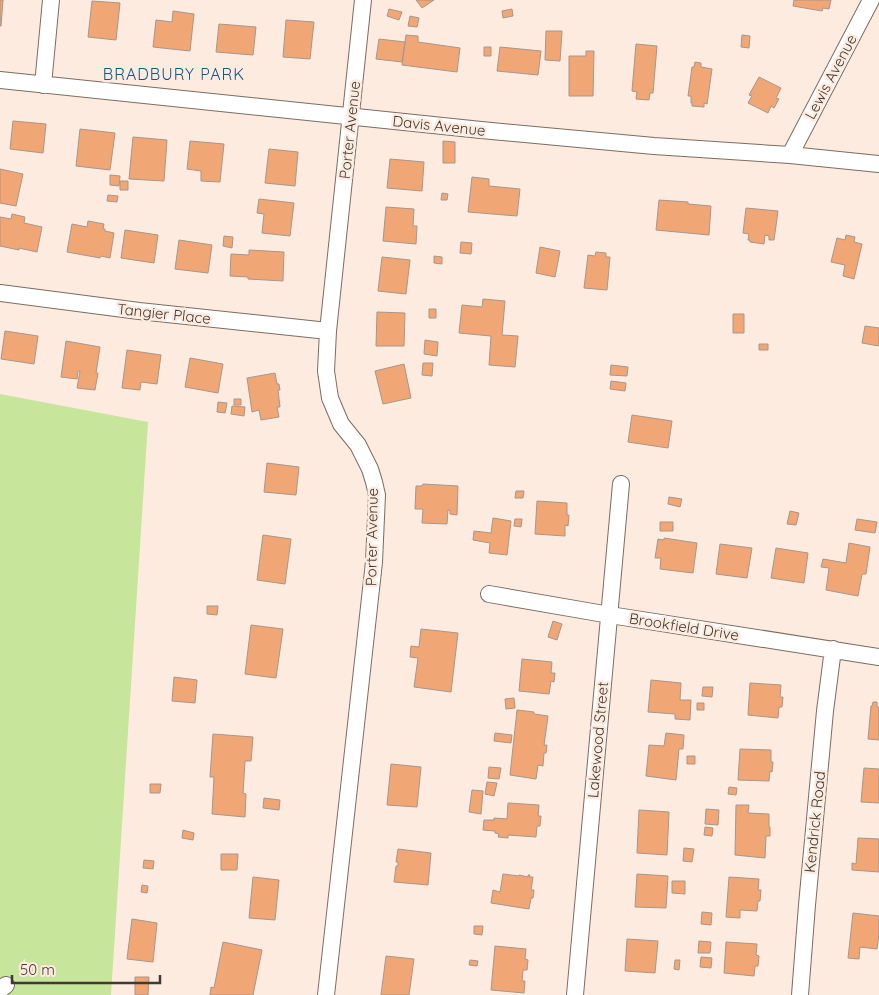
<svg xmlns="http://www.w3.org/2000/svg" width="879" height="995" viewBox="0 0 879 995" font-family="Quicksand,sans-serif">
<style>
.green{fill:#c8e59c}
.building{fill:#f1a775;stroke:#a7968b}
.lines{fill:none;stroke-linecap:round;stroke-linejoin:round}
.street-casing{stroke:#7c6c61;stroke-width:18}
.street{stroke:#fff;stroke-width:16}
.labels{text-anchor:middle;stroke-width:5;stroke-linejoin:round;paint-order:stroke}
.street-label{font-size:15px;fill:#403934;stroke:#fdebdf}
.neighbourhood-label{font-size:16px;letter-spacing:1px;fill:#0c5a86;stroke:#fdebdf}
</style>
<rect width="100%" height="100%" fill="#fdebdf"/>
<path class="green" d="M 0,394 L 148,422 L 111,995 L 0,995 Z"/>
<path class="building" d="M 0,0 L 3,0 L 1,26 L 0,26 Z
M 416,0 L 434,0 L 422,8 Z
M 794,0 L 831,0 L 829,9 L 823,8 L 822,11 L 793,6 Z
M 92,1 L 120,3 L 116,40 L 88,37 Z
M 389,9 L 402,12 L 399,20 L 387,16 Z
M 512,9 L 513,16 L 503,18 L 502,11 Z
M 173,11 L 194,14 L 190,51 L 153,47 L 156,20 L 172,22 Z
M 410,16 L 419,18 L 417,27 L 408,26 Z
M 286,20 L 314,22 L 310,59 L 283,57 Z
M 219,24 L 256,27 L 253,55 L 216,52 Z
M 546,31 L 562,31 L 560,61 L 545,60 Z
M 406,35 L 418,36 L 418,42 L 460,48 L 457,72 L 402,65 Z
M 742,35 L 750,36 L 749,48 L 741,47 Z
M 379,39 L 405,42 L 402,62 L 376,59 Z
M 636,44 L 657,46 L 653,93 L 650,93 L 649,100 L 636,99 L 637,92 L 632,91 Z
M 484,47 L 491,47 L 491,56 L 484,56 Z
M 500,47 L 541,51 L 538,75 L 497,71 Z
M 586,51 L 594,51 L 593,96 L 569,96 L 569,56 L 586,56 Z
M 695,62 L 701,63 L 701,67 L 712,69 L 707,104 L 704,103 L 704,107 L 692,106 L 692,103 L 691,103 L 691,96 L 688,96 L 692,67 L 694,67 Z
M 759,77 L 781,88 L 776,98 L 779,99 L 774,108 L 771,106 L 768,113 L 748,103 L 752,96 L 749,95 Z
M 13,121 L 46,124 L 43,153 L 10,149 Z
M 80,129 L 115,133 L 110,170 L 76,166 Z
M 133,137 L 167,140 L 164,181 L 129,179 Z
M 190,141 L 224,144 L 220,182 L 201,181 L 201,171 L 187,169 Z
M 443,141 L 455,142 L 455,163 L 443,163 Z
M 269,149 L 298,152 L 295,186 L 265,183 Z
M 390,159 L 424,162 L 422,191 L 387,188 Z
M 0,169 L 23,174 L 16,206 L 0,203 Z
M 110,175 L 120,176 L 119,186 L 110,185 Z
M 472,177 L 489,179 L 489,186 L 520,189 L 517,216 L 468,212 Z
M 120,181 L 128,181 L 128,190 L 120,190 Z
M 442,193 L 448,194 L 447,200 L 441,200 Z
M 108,195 L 118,196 L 117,202 L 107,201 Z
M 259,199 L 294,203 L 290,236 L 262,233 L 264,214 L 257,213 Z
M 659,200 L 688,202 L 688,204 L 711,206 L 709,235 L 656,230 Z
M 386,207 L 414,209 L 413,226 L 417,226 L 416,244 L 383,241 Z
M 746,208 L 778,211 L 774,240 L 769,240 L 769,236 L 765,235 L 764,244 L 750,242 L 750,240 L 748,240 L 749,234 L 743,233 Z
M 12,214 L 25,217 L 24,223 L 42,227 L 37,252 L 19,248 L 19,250 L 0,246 L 0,217 L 11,219 Z
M 88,221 L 104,224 L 103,229 L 105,229 L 105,231 L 114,233 L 110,258 L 101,256 L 100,258 L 67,252 L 72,224 L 87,227 Z
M 125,230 L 158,235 L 154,263 L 121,258 Z
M 846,235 L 855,237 L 854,242 L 862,244 L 854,279 L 843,276 L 845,265 L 831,262 L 837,238 L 845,240 Z
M 224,236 L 233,237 L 232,248 L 223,246 Z
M 179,240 L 212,245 L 208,273 L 175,269 Z
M 461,242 L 472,243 L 471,254 L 460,253 Z
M 540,247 L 560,251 L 555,277 L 536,273 Z
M 249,250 L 284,252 L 283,281 L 248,279 L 248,277 L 230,276 L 231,254 L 249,255 Z
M 596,252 L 606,253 L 606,257 L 610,257 L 607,290 L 584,288 L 588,255 L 595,256 Z
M 434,256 L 442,257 L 442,264 L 434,263 Z
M 382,257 L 410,260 L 406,294 L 378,291 Z
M 483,299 L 505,301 L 502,335 L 518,336 L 515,367 L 489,365 L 491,336 L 459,333 L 462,305 L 482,307 Z
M 429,309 L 436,309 L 436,318 L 429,318 Z
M 377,312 L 405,313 L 404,346 L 376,346 Z
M 733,314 L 744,314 L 744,333 L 733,333 Z
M 865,326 L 879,328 L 879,346 L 862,343 Z
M 5,331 L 38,336 L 34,364 L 1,359 Z
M 425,340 L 438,342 L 437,356 L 424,354 Z
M 66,341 L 100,347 L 96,373 L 98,373 L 95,390 L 77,388 L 80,371 L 78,371 L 77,379 L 61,377 Z
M 759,344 L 768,344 L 768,350 L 759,350 Z
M 127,350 L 161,355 L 157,384 L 141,382 L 140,390 L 122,388 Z
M 190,358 L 223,364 L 218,393 L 185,387 Z
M 423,363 L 433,363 L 432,376 L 422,375 Z
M 404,364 L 411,398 L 383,404 L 375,371 Z
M 611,365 L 628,367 L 627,376 L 610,375 Z
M 275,373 L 277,384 L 279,384 L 280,390 L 278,390 L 280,407 L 277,407 L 279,417 L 261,420 L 259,410 L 252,412 L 247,378 Z
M 611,381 L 626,383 L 625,391 L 610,389 Z
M 234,399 L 241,399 L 241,405 L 234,405 Z
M 218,402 L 227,403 L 225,413 L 217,412 Z
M 232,406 L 245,407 L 244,416 L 231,414 Z
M 632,415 L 672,421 L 668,448 L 628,442 Z
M 267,463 L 299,467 L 296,495 L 264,492 Z
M 423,484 L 458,486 L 457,515 L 450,514 L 450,510 L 448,510 L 447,524 L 422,523 L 423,509 L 415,509 L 416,486 L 422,486 Z
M 516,491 L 524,491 L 523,498 L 515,498 Z
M 669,497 L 682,499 L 680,507 L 668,504 Z
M 537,501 L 567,503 L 567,515 L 569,515 L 568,526 L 565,525 L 565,536 L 535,534 Z
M 790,511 L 799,513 L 796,525 L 787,524 Z
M 493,518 L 511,521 L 507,555 L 489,553 L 490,543 L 473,540 L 474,531 L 491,533 Z
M 515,519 L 522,519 L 521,527 L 514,526 Z
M 857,519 L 877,522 L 875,533 L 855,530 Z
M 660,522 L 673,522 L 673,531 L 660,531 Z
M 263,535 L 291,539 L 285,584 L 257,580 Z
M 664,538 L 697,543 L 693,573 L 660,569 L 661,558 L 655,558 L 658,539 L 664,540 Z
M 849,543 L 870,547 L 866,574 L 862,574 L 858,596 L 826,590 L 829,568 L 821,567 L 823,559 L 846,563 Z
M 720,544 L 752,548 L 747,578 L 716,574 Z
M 776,548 L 808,553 L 804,583 L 771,578 Z
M 207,606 L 218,606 L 217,615 L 207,614 Z
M 553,621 L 562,624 L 557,640 L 548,637 Z
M 251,625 L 283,629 L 276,678 L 245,674 Z
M 421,629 L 458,633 L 451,692 L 414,687 L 418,658 L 410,657 L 411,646 L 419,647 Z
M 522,659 L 552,662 L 551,673 L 555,673 L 554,682 L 551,681 L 549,694 L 519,691 Z
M 174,677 L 197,680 L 195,703 L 172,701 Z
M 651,680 L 681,683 L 680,700 L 691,700 L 690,720 L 675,719 L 675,714 L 648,712 Z
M 750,683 L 781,685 L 780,697 L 783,697 L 782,707 L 779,707 L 778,718 L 748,715 Z
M 703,687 L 713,687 L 712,697 L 702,696 Z
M 514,698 L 515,708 L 506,709 L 505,699 Z
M 873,702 L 877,702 L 877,707 L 879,707 L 879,740 L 868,739 L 871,706 L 872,706 Z
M 697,703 L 704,703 L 704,710 L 697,710 Z
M 517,710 L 534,712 L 534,714 L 548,716 L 544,745 L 547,745 L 546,753 L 544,753 L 543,766 L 538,765 L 536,779 L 510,775 Z
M 495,733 L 512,735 L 511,743 L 494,741 Z
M 666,733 L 684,735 L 683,749 L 679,749 L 676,780 L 646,776 L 649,745 L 664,746 Z
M 213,734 L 253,737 L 251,761 L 245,761 L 243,793 L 246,794 L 245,817 L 212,814 L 214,777 L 210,777 Z
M 740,749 L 771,750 L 771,762 L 773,762 L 772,772 L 770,771 L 769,781 L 738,780 Z
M 687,756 L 695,756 L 695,764 L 687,764 Z
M 391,764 L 421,767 L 417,807 L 387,805 Z
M 489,767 L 501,768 L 499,779 L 488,778 Z
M 864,768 L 879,769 L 879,803 L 861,802 Z
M 487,782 L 497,783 L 494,796 L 485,794 Z
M 150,784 L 161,784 L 160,793 L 150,793 Z
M 729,787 L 737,788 L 736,795 L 728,794 Z
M 472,790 L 483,791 L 481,814 L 469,812 Z
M 264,798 L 280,800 L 279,810 L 263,808 Z
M 508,803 L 539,805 L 538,816 L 541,816 L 540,826 L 537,826 L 536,837 L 508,835 L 508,838 L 498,837 L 499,834 L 495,833 L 495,831 L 483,830 L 484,820 L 494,820 L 494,818 L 507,819 Z
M 736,805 L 749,805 L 748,813 L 769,814 L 769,827 L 770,827 L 770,836 L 766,836 L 765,858 L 735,855 Z
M 706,809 L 719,810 L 718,825 L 705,824 Z
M 639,810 L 669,812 L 667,855 L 637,853 Z
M 705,827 L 713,828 L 712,836 L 704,835 Z
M 183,830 L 194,833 L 193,840 L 182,838 Z
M 858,838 L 879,839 L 879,872 L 852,870 L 852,863 L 856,864 Z
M 684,848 L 694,849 L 692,862 L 683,861 Z
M 398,849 L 431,853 L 428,885 L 394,882 L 396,866 L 398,866 L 398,862 L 396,862 Z
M 221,854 L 238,854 L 237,870 L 221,870 Z
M 144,860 L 154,861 L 153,869 L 143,868 Z
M 503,874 L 519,876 L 519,875 L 528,877 L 528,875 L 530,875 L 529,877 L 533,877 L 531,890 L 534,890 L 533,898 L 531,898 L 529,909 L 491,903 L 493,890 L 500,892 Z
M 637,874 L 668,876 L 666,908 L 635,907 Z
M 253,877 L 279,880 L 275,920 L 249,918 Z
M 729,877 L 759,879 L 758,890 L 761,890 L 760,901 L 758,901 L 757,911 L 740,910 L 740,918 L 726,917 Z
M 672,881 L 685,881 L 685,894 L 672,893 Z
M 142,885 L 148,886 L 147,893 L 141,892 Z
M 702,912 L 712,913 L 711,925 L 701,924 Z
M 853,913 L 879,916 L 879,934 L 877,949 L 860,947 L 859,959 L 848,958 Z
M 132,919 L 157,923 L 153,962 L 127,959 Z
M 474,926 L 483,926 L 482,935 L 474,934 Z
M 627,939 L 658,941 L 655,973 L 625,971 Z
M 699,941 L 711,942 L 710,953 L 698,953 Z
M 223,942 L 262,950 L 253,995 L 210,995 L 211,987 L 214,988 Z
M 726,942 L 757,944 L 756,955 L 759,956 L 758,966 L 755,966 L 754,976 L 724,973 Z
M 495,946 L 526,949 L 525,959 L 528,960 L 527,970 L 523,970 L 522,981 L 525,981 L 524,993 L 491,990 Z
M 386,956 L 414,959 L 409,995 L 381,995 Z
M 701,957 L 712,958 L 711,968 L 700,967 Z
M 470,960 L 478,961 L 477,966 L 469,965 Z
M 675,960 L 680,960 L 679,970 L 674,969 Z
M 135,977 L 149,977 L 148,995 L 135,995 Z"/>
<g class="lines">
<defs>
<path id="street" d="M 0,80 L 481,130 L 654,146 L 790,155 L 879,164
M 43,85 L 51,0
M 790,155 L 871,0
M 0,293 L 139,311 L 328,331
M 489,594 L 610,615 L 879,657
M 0,990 L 6,985
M 326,995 L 374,562 L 377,495 L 374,482 L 370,469 L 358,445 L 341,424 L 330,398 L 326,371 L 328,331 L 363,0
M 575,995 L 621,484
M 800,995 L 807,905 L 825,711 L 833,649"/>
</defs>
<use href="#street" class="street-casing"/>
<use href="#street" class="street"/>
</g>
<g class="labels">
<g class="street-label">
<text transform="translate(831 77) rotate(-62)" y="5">Lewis Avenue</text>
<text transform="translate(439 126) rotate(6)" y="5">Davis Avenue</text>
<text transform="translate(350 130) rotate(-84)" y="5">Porter Avenue</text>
<text transform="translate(164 314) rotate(6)" y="5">Tangier Place</text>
<text transform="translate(372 537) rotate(-89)" y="5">Porter Avenue</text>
<text transform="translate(684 627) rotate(9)" y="5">Brookfield Drive</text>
<text transform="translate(598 740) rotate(-85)" y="5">Lakewood Street</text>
<text transform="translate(815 822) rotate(-84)" y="5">Kendrick Road</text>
</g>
<g class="neighbourhood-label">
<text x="174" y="80">BRADBURY PARK</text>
</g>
</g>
<path d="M12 975v8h148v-8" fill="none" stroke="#403934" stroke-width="2.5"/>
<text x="20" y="975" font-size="15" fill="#403934" stroke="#fdebdf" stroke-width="4" paint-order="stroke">50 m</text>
</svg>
